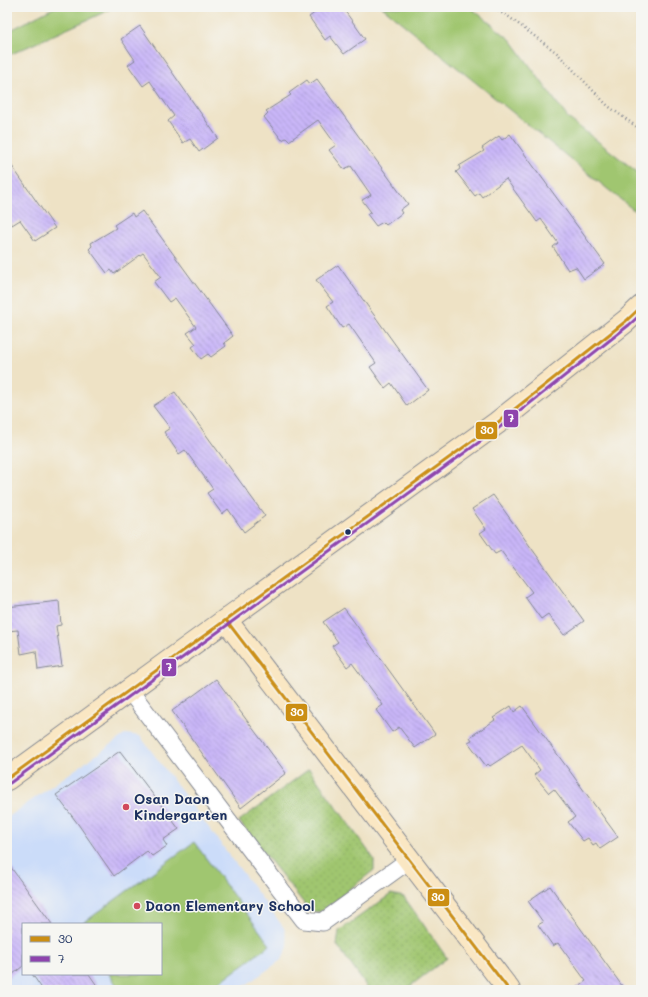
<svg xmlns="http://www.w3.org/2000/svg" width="648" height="997" viewBox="0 0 648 997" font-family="Mali,sans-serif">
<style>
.built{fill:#cbdcf9;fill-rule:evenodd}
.grass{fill:#a0c670;stroke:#5e7a67}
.park{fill:url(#park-dots);stroke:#5e7a67}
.building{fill:url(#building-back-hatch)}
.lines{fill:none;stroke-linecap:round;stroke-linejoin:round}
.street-casing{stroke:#848892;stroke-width:19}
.secondary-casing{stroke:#848892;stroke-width:24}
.path{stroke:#848892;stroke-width:2.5;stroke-dasharray:1 3;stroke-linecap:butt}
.street{stroke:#fff;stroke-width:17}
.secondary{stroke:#fae7c3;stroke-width:22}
.bus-1-casing{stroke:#f6f6f2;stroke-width:6}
.bus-2-casing{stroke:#f6f6f2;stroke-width:6}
.bus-1{stroke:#cb8e13;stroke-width:3}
.bus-2{stroke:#8e44ad;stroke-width:3}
.bus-dot{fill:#1b2f5e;stroke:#f6f6f2;stroke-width:1.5}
.poi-dot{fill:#d1495b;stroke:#f6f6f2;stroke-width:1.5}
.labels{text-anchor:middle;stroke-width:3;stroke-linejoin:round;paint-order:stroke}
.poi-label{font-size:14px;font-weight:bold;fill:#1b2f5e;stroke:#f6f6f2;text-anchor:start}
.line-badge{stroke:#f6f6f2;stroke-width:1.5}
.badge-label{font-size:11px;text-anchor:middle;font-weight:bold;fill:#fff}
</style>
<defs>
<pattern id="park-dots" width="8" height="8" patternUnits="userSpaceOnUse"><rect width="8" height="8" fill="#a0c670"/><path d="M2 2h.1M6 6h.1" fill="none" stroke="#89aa63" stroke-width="1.8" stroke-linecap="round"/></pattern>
<pattern id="building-back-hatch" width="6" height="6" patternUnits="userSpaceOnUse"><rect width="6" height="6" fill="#c9b6f8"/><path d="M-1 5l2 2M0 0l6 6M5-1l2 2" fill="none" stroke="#a294cc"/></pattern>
</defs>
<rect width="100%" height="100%" fill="#f6f6f2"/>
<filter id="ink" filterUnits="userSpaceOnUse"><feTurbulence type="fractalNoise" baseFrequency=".025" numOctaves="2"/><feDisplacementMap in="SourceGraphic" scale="8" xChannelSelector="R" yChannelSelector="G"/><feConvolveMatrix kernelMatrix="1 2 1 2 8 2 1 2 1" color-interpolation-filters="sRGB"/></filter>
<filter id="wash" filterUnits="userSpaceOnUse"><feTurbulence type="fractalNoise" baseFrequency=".012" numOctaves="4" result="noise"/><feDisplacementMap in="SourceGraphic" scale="16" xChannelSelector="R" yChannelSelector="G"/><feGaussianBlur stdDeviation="0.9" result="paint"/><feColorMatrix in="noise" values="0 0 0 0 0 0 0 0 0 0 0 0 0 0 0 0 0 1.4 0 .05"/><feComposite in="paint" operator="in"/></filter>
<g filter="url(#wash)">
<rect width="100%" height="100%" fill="#eee2c5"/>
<path class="built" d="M 126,734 L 140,736 L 284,928 L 288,947 L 281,960 L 239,990 L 7,990 L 7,818 L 46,790 ZM 23,924 L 161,924 L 161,974 L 23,974 Z"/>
<path class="grass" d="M 55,7 L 112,7 L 107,11 L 7,56 L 7,32 Z
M 382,7 L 470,7 L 511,40 L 568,118 L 641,175 L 641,216 Z
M 194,842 L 270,945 L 209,990 L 120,990 L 109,974 L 161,974 L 161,924 L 82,924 Z"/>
<path class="park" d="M 309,769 L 374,859 L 374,870 L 321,912 L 310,911 L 239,821 Z
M 391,894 L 404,897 L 447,958 L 405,990 L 369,990 L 337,945 L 339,931 Z"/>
<g id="blocks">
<path class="building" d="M 323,7 L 342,7 L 365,39 L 344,54 L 330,36 L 325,40 L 309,17 Z
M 140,26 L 218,138 L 199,152 L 190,139 L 183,143 L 168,121 L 174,116 L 150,81 L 143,86 L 128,65 L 135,60 L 121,39 Z
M 317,79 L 408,204 L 400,210 L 402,213 L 386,225 L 383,222 L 376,226 L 367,214 L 371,212 L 362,200 L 371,195 L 351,166 L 344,169 L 329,150 L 336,145 L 318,120 L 289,141 L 286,138 L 282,140 L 264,117 L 268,113 L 266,111 L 291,95 L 289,93 L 307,80 L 310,84 Z
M 510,134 L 605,264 L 584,279 L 576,267 L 568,270 L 553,247 L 558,243 L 541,219 L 537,222 L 506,179 L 482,197 L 479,193 L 475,196 L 456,172 L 460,169 L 459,166 L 484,151 L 482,148 L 499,136 L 502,140 Z
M 7,159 L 55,228 L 35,241 L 20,220 L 12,225 L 7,218 Z
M 142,211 L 233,336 L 224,343 L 226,346 L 211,357 L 208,354 L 201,359 L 192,347 L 196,344 L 187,333 L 196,327 L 175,298 L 169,302 L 154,282 L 161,277 L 143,253 L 114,274 L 111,270 L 107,273 L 89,249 L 92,246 L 91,243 L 116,228 L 114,225 L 132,213 L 134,217 Z
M 338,265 L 428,390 L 407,406 L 391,383 L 385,388 L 370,367 L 376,363 L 349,324 L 342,328 L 327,306 L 333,302 L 316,280 Z
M 175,392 L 265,516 L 244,532 L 228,509 L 222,514 L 207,493 L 213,489 L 185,450 L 179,454 L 164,432 L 170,428 L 153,406 Z
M 493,495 L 584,621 L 564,635 L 548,614 L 541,619 L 525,597 L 532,592 L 501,551 L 495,554 L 480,533 L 486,529 L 472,509 Z
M 59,601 L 61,625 L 56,626 L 62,666 L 38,670 L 36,651 L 21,654 L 18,630 L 7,631 L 7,607 Z
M 344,608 L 435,734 L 415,748 L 399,727 L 392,732 L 376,710 L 383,705 L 352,663 L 347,667 L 332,646 L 338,642 L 323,622 Z
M 216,679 L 286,773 L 241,808 L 172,711 Z
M 511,706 L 514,712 L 522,706 L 618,837 L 600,849 L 596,843 L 593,845 L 588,838 L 583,841 L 568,822 L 575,817 L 554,789 L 549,793 L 534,775 L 540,770 L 522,745 L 490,766 L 488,764 L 486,766 L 468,742 L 472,740 L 470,737 L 495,720 L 493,718 Z
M 120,751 L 179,829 L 163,840 L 167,846 L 152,856 L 147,851 L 114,876 L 78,824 L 56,795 Z
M 7,862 L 52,924 L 23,924 L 23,966 L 7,979 Z
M 550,886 L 625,990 L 573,990 L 586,981 L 558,943 L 553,946 L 538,925 L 543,922 L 528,901 Z
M 32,974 L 89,974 L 100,990 L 43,990 Z"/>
</g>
</g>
<g filter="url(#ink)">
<use href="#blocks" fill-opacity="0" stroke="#848892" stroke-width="1"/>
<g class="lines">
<defs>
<path id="street" d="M 129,690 L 304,920 L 323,922 L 409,860"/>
<path id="secondary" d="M 226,620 L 509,990
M 7,779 L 497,423 L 626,321 L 641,307"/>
</defs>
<use href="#street" class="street-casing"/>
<use href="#secondary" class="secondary-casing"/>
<path class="path" d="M 491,7 L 509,17 L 557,53 L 608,106 L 641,130"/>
<use href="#street" class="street"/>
<use href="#secondary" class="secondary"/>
<defs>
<path id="bus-1" d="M 226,620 L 509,990
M 7,779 L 497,423 L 626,321 L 641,307"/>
<path id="bus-2" d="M 10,783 L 500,427 L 629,325 L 641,314"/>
</defs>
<use href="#bus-1" class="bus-1-casing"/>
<use href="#bus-2" class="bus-2-casing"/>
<use href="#bus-1" class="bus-1"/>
<use href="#bus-2" class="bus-2"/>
</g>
</g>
<circle class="bus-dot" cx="348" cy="532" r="3.5"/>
<g class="poi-dot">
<circle cx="126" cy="807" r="4"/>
<circle cx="137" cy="906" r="4"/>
</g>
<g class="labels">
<g class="poi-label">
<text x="134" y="804">Osan Daon<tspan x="134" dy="16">Kindergarten</tspan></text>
<text x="145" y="911">Daon Elementary School</text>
</g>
</g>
<g class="line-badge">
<rect x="503" y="409" width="16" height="19" rx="4" fill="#8e44ad"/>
<rect x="475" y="421" width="23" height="19" rx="4" fill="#cb8e13"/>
<rect x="161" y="658" width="16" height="19" rx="4" fill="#8e44ad"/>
<rect x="285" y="703" width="23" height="19" rx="4" fill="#cb8e13"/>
<rect x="427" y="888" width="23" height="19" rx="4" fill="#cb8e13"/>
</g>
<g class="badge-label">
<text x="511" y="422">7</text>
<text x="487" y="434">30</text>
<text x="169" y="671">7</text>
<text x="297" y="716">30</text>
<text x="438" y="901">30</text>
</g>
<rect width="648" height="997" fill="none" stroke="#f6f6f2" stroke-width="24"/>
<rect x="22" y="923" width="140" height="52" fill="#f6f6f2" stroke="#9ea6b7"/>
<rect x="30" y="936" width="20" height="6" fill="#cb8e13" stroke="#9ea6b7"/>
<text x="58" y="943" font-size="12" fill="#1b2f5e">30</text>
<rect x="30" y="956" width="20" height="6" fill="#8e44ad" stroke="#9ea6b7"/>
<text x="58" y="963" font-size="12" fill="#1b2f5e">7</text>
</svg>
